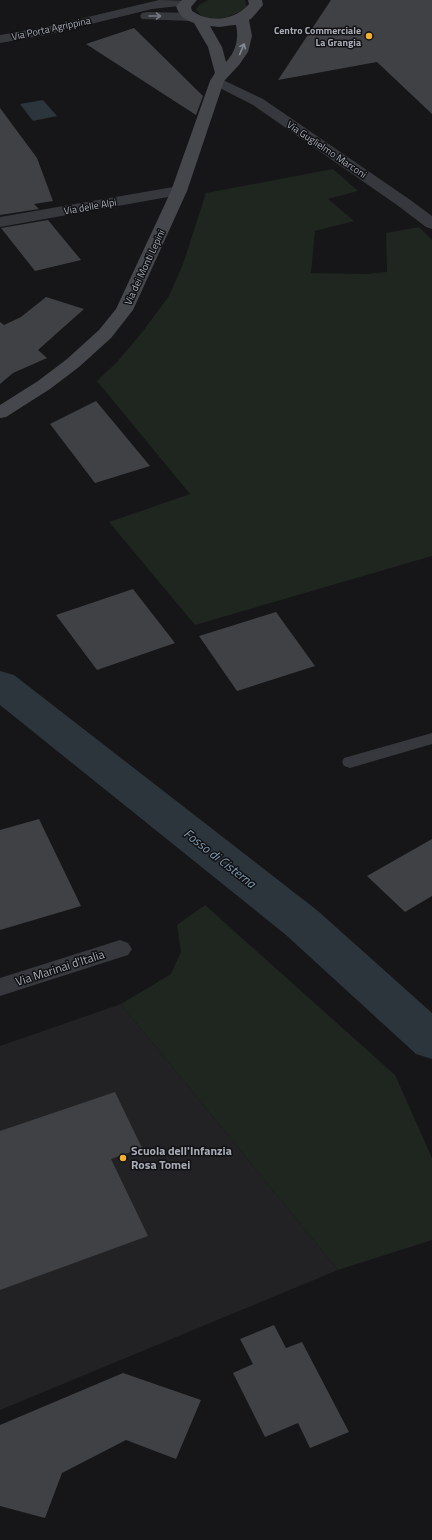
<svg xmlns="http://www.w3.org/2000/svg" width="432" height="1540" viewBox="0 0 432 1540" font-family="'Titillium Web',sans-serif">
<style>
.built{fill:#222225}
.green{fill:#1e261f}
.water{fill:#2c353c}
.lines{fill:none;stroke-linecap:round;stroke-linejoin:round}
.canal{fill:#2c353c;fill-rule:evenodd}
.building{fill:#404145}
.lane{fill:#37383d;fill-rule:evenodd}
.street{fill:#37383d;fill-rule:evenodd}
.secondary{fill:#45474d;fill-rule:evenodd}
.oneway{stroke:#757881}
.oneway2{stroke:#858993}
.poi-dot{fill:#f2b134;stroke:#111113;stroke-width:1.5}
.labels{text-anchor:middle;stroke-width:3;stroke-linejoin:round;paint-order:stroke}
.far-street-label{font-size:10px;fill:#a8adb8;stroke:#111113}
.far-poi-label{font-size:10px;font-weight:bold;fill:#a8adb8;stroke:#111113;text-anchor:end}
.street-label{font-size:12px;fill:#a8adb8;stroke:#111113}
.poi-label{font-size:12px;font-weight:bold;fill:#a8adb8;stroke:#111113;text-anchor:start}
.water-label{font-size:13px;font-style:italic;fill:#7f9bb3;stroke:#111113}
</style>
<rect width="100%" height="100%" fill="#161618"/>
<path class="built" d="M 121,1004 L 338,1270 L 0,1410 L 0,1046 Z"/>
<path class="green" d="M 208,0 L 245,0 L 247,7 C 235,16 206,28 196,9 L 199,5 Z
M 333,169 L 358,191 L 328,199 L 354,221 L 315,231 L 311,273 L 368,274 L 387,272 L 386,233 L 419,227 L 432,240 L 432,556 L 195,625 L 109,522 L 190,494 L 97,381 L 117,362 L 140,335 L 169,296 L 183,264 L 206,193 Z
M 205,905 L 395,1075 L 432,1158 L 432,1240 L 338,1270 L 121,1004 L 171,974 L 181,952 L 177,925 Z"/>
<path class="water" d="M 43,100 L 57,116 L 33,121 L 20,104 Z"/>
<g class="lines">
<path class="canal" d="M 0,671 L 14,675 L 318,911 L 432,1013 L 432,1059 L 416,1054 L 286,935 L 0,705 Z"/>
</g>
<path class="building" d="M 331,0 L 432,0 L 432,114 L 377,62 L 278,80 Z
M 134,28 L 203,96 L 196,115 L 86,44 Z
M 0,108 L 37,158 L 53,201 L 34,204 L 39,209 L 0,215 Z
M 48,220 L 81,260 L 35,271 L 1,228 Z
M 46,297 L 84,309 L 38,350 L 47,358 L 13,373 L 0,384 L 0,322 L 4,325 L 21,317 Z
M 96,401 L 150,466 L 95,483 L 50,424 Z
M 133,589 L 175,643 L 97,670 L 56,615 Z
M 276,612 L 315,666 L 237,691 L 199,636 Z
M 39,819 L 81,906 L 0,930 L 0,830 Z
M 432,839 L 432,896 L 405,912 L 367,876 Z
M 115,1092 L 142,1148 L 111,1159 L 148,1236 L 0,1290 L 0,1131 Z
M 274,1325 L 286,1348 L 302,1342 L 349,1432 L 310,1448 L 298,1423 L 265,1437 L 233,1373 L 253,1364 L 240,1339 Z
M 123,1373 L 201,1400 L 176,1459 L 126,1440 L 62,1473 L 45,1518 L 0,1506 L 0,1425 Z"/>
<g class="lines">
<path class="lane" d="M 432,733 L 432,744 L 350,768 L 344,766 L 342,762 L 344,758 Z"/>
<path class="street" d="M 159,0 L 195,1 L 193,4 L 188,5 L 152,9 L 46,35 L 0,43 L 0,35 L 46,27 Z
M 147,12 L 190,13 L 195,14 L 197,17 L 195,20 L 190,21 L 142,19 L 140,16 L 142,13 Z
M 217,77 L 263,99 L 409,199 L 432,216 L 432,229 L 426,227 L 397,205 L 253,105 L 212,84 L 210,81 L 212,78 Z
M 179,186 L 185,188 L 187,191 L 185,194 L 0,227 L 0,217 Z
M 120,940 L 128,943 L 132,949 L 128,955 L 0,996 L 0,978 Z"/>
<path class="secondary" d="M 182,0 L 197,0 L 191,7 L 192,11 C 210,23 234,21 249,4 L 248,0 L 262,0 L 263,5 L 252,18 L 249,20 L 252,36 L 248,52 L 239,65 L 224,81 L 187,191 L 133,310 L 111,338 L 79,367 L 50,389 L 6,417 L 0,418 L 0,405 L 38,381 L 67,359 L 99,330 L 116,309 L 171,191 L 210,81 L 215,73 L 208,47 L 194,23 C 185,20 179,16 176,6 ZM 234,25 L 236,25 C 239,39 236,51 226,62 L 222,47 L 210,26 L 219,27 Z"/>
</g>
<defs><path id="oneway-shaft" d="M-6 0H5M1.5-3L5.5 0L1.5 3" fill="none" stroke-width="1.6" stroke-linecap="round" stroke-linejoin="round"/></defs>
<use class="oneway" href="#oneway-shaft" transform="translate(155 16)"/>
<use class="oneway2" href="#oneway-shaft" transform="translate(242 49) rotate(-67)"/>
<g class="poi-dot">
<circle cx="369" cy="36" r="4"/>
<circle cx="123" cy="1158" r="4"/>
</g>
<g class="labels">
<g class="far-street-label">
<text transform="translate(51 28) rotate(-12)" y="4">Via Porta Agrippina</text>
<text transform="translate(327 149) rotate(34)" y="4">Via Guglielmo Marconi</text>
<text transform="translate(90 206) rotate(-10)" y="4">Via delle Alpi</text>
<text transform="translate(144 267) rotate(-65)" y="4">Via dei Monti Lepini</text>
</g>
<g class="far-poi-label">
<text x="361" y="34">Centro Commerciale<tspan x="361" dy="12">La Grangia</tspan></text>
</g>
<g class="street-label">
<text transform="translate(60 968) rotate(-18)" y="4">Via Marinai d'Italia</text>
</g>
<g class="poi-label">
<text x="131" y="1155">Scuola dell'Infanzia<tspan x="131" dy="14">Rosa Tomei</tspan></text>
</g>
<g class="water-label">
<text transform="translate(220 858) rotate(38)" y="5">Fosso di Cisterna</text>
</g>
</g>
</svg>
